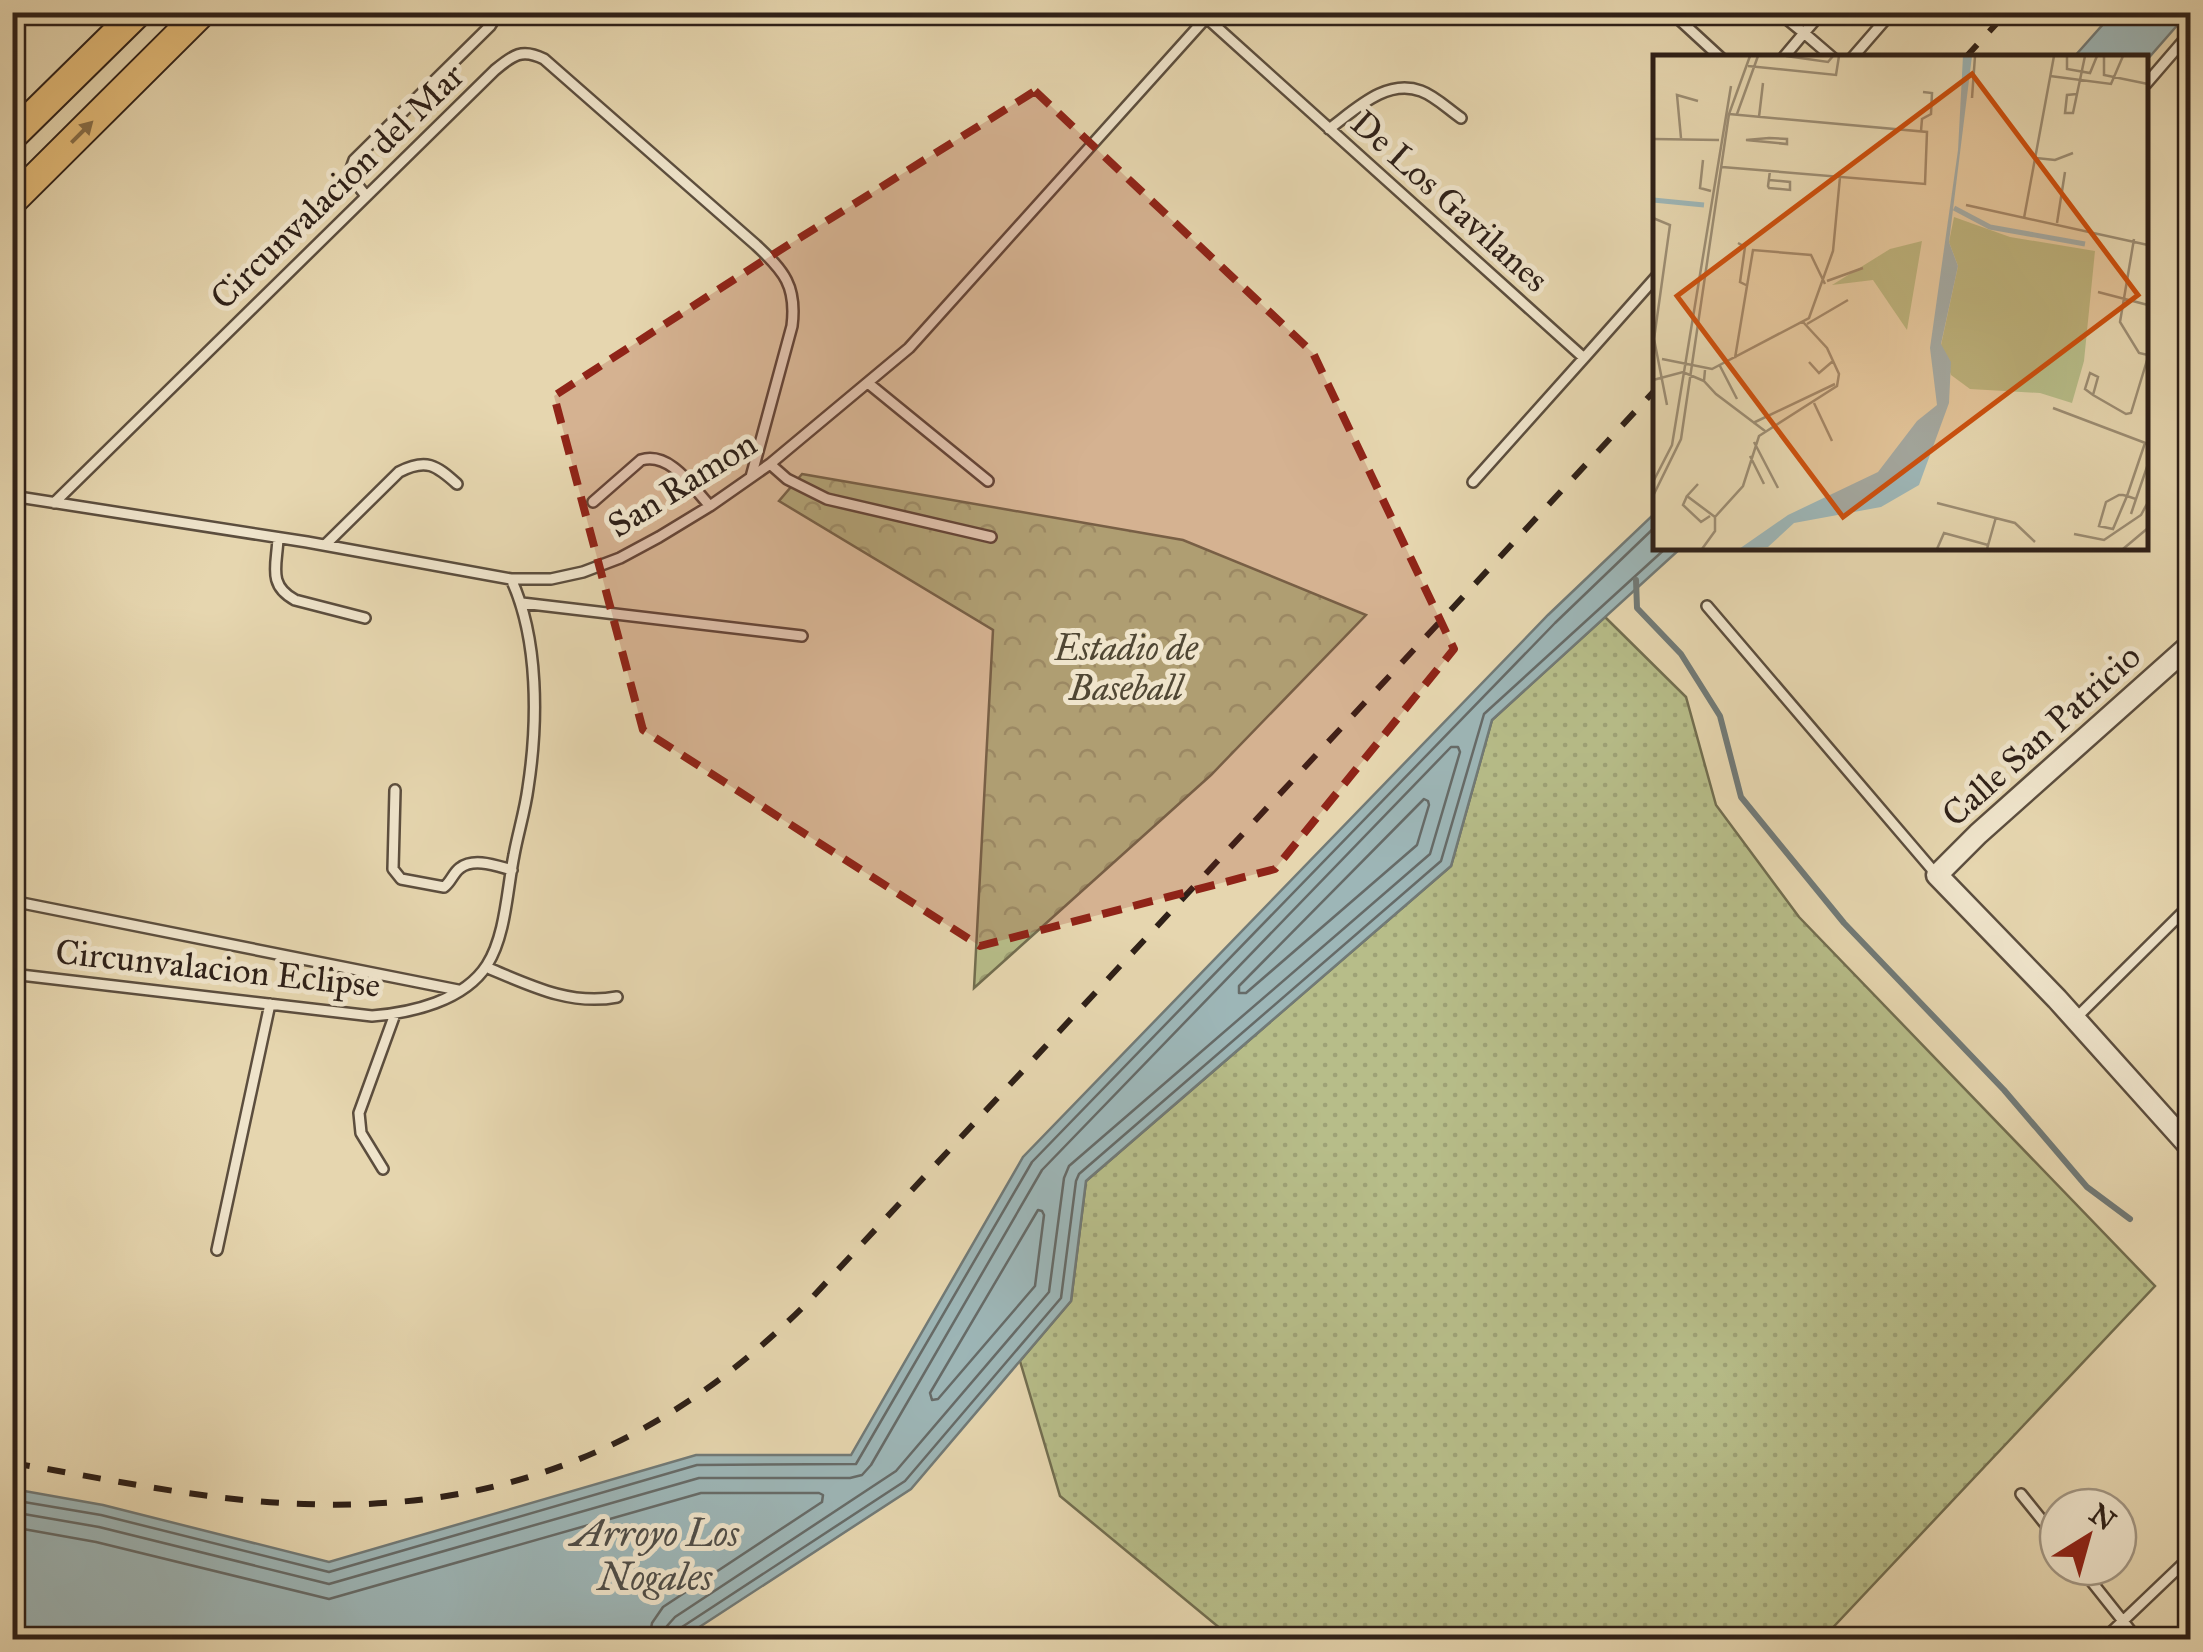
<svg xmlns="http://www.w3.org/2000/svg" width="2203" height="1652" viewBox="0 0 2203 1652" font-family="'IM FELL Great Primer',serif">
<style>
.grass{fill:url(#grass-dots);stroke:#726e50;stroke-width:2.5}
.park{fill:url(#park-crowns);stroke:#726e50;stroke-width:2.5}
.water{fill:#9db6b7;stroke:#717a77;stroke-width:2.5}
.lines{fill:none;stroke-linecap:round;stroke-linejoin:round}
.shore{stroke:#666b68;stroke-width:2.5}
.stream{stroke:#717a77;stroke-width:6}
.service-casing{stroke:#5c4e3e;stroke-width:14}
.tertiary-casing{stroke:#5c4e3e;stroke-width:25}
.trunk-casing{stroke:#2e2018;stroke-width:32}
.service{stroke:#efe4cb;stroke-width:9}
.tertiary{stroke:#efe4cb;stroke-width:20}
.trunk{stroke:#e3bb78;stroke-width:28}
.rail{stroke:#2e2018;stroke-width:6;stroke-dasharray:18 18;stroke-linecap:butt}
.oneway{fill:#886e48}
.marked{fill:#8f2418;fill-opacity:0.2;stroke:#8f2418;stroke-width:8;stroke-dasharray:20 12;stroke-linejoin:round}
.labels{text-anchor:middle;stroke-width:10;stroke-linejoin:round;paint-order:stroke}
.street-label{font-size:35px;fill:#2e2018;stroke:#efe4cb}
.park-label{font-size:35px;font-style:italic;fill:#504734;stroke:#efe4cb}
.water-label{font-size:38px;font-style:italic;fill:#4f4d48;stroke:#efe4cb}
.inset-river{fill:none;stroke:#9db6b7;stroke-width:5}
.inset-road{fill:none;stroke:#9c8d73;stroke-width:2.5}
.view{fill:#cc500e;fill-opacity:0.15;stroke:#cc500e;stroke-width:5}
.inset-edge{fill:none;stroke:#2e2018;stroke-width:5}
</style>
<defs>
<pattern id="grass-dots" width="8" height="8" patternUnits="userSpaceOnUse" patternTransform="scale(2.5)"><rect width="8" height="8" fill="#b7bd89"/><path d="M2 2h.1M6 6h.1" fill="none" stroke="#9ea276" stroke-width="1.8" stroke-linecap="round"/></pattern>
<pattern id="park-crowns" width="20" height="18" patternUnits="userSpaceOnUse" patternTransform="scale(2.5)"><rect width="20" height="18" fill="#b7bd89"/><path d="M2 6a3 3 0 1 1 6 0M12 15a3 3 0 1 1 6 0" fill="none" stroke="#9ea276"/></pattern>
</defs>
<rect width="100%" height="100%" fill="#e6d6af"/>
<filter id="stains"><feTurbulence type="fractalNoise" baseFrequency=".002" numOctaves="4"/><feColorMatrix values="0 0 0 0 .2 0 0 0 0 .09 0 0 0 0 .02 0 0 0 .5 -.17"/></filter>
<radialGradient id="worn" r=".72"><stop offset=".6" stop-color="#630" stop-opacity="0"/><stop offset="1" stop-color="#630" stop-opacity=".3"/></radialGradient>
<path class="grass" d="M 1605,617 L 1686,697 L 1716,805 L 1799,917 L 2155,1286 L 1822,1639 L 1233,1639 L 1060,1496 L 1020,1361 L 1071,1301 L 1086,1181 L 1451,866 L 1492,720 Z"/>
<path class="park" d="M 802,474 L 1183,540 L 1366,615 L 1211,775 L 974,988 L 993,630 L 779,501 Z"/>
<path class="water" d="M 2113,13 L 2113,12 L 2188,13 L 2146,61 L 2146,58 L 2074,57 Z
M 1655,513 L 1656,548 L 1681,548 L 1492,720 L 1451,866 L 1086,1181 L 1071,1301 L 911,1489 L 681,1639 L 19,1640 L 13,1636 L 13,1489 L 103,1505 L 329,1562 L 696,1455 L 851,1455 L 1023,1157 L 1548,615 Z"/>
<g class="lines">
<path class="shore" d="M 1424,799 L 1428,801 L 1429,805 L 1417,845 L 1246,993 L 1239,993 L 1239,986 Z
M 1038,1210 L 1042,1211 L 1044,1215 L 1035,1286 L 938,1399 L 932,1400 L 930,1393 Z
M 12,1500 L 101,1515 L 329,1572 L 697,1465 L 856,1464 L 1032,1162 L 1555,623 L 1656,526
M 12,1512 L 99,1527 L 329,1584 L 699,1478 L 850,1478 L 862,1475 L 871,1465 L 1042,1170 L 1451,747 L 1458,747 L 1460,752 L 1430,854 L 1069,1166 L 1064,1178 L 1049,1292 L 896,1471 L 675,1617 L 667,1626 L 664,1640
M 12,1527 L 96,1542 L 329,1599 L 701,1493 L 819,1493 L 823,1495 L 822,1502 L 663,1607 L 652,1623 L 649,1640
M 677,1640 L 678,1633 L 682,1627 L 905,1481 L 1061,1298 L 1076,1181 L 1079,1174 L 1441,861 L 1484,714 L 1666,548"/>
<path class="stream" d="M 1636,580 L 1637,608 L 1681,654 L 1720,716 L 1741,797 L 1844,923 L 2004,1090 L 2087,1187 L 2130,1219"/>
<defs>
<path id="service" d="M 1200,12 L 1584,358 L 1656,277
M 1671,12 L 1721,58
M 1778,12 L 1804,33 L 1822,12
M 1783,58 L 1804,33 L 1833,58
M 1852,58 L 1892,12
M 2146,84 L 2190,33
M 1329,129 C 1355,110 1386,78 1421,91 C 1435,96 1448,109 1461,118
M 366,196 L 349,174 L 354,160 L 490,26 L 499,12
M 868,383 L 988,481
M 770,464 L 787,479 L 827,499 L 991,537
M 1473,482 L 1584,358
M 12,496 L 307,542 L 511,579 L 551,579 L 583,572 L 620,558 L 659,537 L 710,506 L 770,464 L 909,348 L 1206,18
M 593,502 L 641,460 C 670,451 693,488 710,506
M 54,503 L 495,70 C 513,55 522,48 544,59 L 756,245 C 784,271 797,286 792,326 L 751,477
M 278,538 C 277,565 267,585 295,600 L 365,618
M 325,545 L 399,472 C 426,458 436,465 457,484
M 522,603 L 802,636
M 1707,606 L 1936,874
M 395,790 L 393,869 L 401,879 L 444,887 C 451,882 453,873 460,868 C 474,857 497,866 512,870
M 12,901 L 458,990
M 486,967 C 529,985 570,1006 617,997
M 12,974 L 372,1016 C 411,1013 464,1001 487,965 C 506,935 507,889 514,855 C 518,833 525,811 528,788 C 538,723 539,639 511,579
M 2075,1019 L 2190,905
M 383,1169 L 361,1133 L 359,1113 L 395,1014
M 217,1250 L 270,1004
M 2021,1494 L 2058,1540
M 2080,1567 L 2138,1640
M 2103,1640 L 2190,1557"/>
<path id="tertiary" d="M 2190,645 L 1978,834 L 1937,875 L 2057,999 L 2190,1147"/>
<path id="trunk" d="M 12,136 L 138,12
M 12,201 L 202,12"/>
</defs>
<use href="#service" class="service-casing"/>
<use href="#tertiary" class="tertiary-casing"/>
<use href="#trunk" class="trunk-casing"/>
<use href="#service" class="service"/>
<use href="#tertiary" class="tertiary"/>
<use href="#trunk" class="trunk"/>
<path class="rail" d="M 1965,58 L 2007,12
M 12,1463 C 109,1479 206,1501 304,1504 C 506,1512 667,1444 808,1302 L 1656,389"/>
</g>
<defs><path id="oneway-solid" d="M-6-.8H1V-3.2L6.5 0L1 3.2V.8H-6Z" transform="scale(2.5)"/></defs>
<use class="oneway" href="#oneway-solid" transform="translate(82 132) rotate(-45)"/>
<path class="marked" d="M 1035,91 L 1313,353 L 1454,649 L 1275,869 L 980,946 L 643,730 L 554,396 L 761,262 Z"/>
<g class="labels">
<g class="street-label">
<text transform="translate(337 186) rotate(-44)" y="12">Circunvalacion del Mar</text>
<text transform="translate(1450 201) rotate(42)" y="12">De Los Gavilanes</text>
<text transform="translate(682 484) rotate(-32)" y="12">San Ramon</text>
<text transform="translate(2041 735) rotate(-42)" y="12">Calle San Patricio</text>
<text transform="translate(218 968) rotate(6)" y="12">Circunvalacion Eclipse</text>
</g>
<g class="park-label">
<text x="1126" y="660">Estadio de<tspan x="1126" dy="40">Baseball</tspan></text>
</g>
<g class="water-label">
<text x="655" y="1546">Arroyo Los<tspan x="655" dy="44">Nogales</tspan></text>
</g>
</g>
<g transform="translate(1653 55)">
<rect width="495" height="495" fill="#e6d6af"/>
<path d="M 301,162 L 357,182 L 442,196 L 431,306 L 419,348 L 387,338 L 317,334 L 298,320 L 288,290 L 305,211 L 296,187 Z" fill="#b7bd89"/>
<path d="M 269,186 L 254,275 L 220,225 L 179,230 L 237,194 Z" fill="#b7bd89"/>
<path d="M 310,1 L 319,1 L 296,187 L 305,211 L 288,289 L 298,307 L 296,348 L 266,430 L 228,452 L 141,468 L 115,492 L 86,494 L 135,460 L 225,417 L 264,366 L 284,350 L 277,293 L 305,95 Z" fill="#9db6b7"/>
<path class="inset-river" d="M 0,145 L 51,150M 301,153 L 337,172 L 432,189"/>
<path class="inset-road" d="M 133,1 L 175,7 L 180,1M 414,1 L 414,14 L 437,18 L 444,1M 451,1 L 451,20 L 495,29M 95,11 L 183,20 L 186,1M 397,21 L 458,29 L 470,1M 424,39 L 414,40 L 412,58 L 420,58 L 432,1M 319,43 L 322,1M 84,59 L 105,1M 106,62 L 110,28M 268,76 L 269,64 L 278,59 L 279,38 L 270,37M 28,83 L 24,40 L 45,46M 0,84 L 66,85M 134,84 L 134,89 L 93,85 L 116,83 ZM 383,103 L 402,105 L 420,98M 50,105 L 47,133 L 58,136M 69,112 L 272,129 L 274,77 L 76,59M 116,125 L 137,127 L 137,135 L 116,133 L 115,131 L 117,116M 313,150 L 495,190M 0,163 L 17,170 L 1,284 L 14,350M 371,163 L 401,1M 404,168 L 412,117M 481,184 L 467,267 L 486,298 L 495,300M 85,188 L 92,192 L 87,227 L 93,230M 174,226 L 210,213M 445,237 L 495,250M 154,269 L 195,245M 82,303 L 100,195 L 158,200 L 172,229M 9,304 L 59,314 L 156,263 L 180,196 L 187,122M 156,307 L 166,318 L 180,306M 67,311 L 84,344M 52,315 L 51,326 L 63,339 L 112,376M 0,325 L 30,317 L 51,326M 440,340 L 445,322 L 437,318 L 432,334 L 440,340 L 473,359 L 478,358 L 495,302M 161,348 L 179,386M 400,353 L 495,389M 100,368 L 182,329M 101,387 L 125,433M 97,401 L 111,429M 0,427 L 19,390 L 78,31M 45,429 L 34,441 L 62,462M 0,441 L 28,384 L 76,59 L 97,1M 34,441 L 30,450 L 48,467 L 57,461M 483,444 L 495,409M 284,448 L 362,468 L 382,487M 478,459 L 483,444 L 474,441 L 470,440 L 466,440 L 453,447 L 446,471 L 460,474 L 474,441 L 492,388M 62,462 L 90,431 L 106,381 L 184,331 L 186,319 L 174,293 L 150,267M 421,479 L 451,485 L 488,460 L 495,447M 49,494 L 62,476 L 62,462M 284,494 L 291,478 L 335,490M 334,494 L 343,462M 470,494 L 495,473"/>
<path class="view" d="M 319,19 L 485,240 L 190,462 L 24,241 Z"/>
<rect width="495" height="495" class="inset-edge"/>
</g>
<rect width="2203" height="1652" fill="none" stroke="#e6d6af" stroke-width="50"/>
<rect x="15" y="15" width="2173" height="1622" fill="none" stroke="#2e2018" stroke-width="5"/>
<rect x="25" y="25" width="2153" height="1602" fill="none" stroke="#2e2018" stroke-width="2.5"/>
<g transform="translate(2088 1537) rotate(37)"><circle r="48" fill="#efe4cb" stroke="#a29683" stroke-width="2.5"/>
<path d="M0-8L18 38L0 25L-18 38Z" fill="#8f2418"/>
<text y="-15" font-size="28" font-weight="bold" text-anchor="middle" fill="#2e2018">N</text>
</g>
<rect width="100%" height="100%" filter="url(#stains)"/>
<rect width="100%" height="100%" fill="url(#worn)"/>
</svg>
